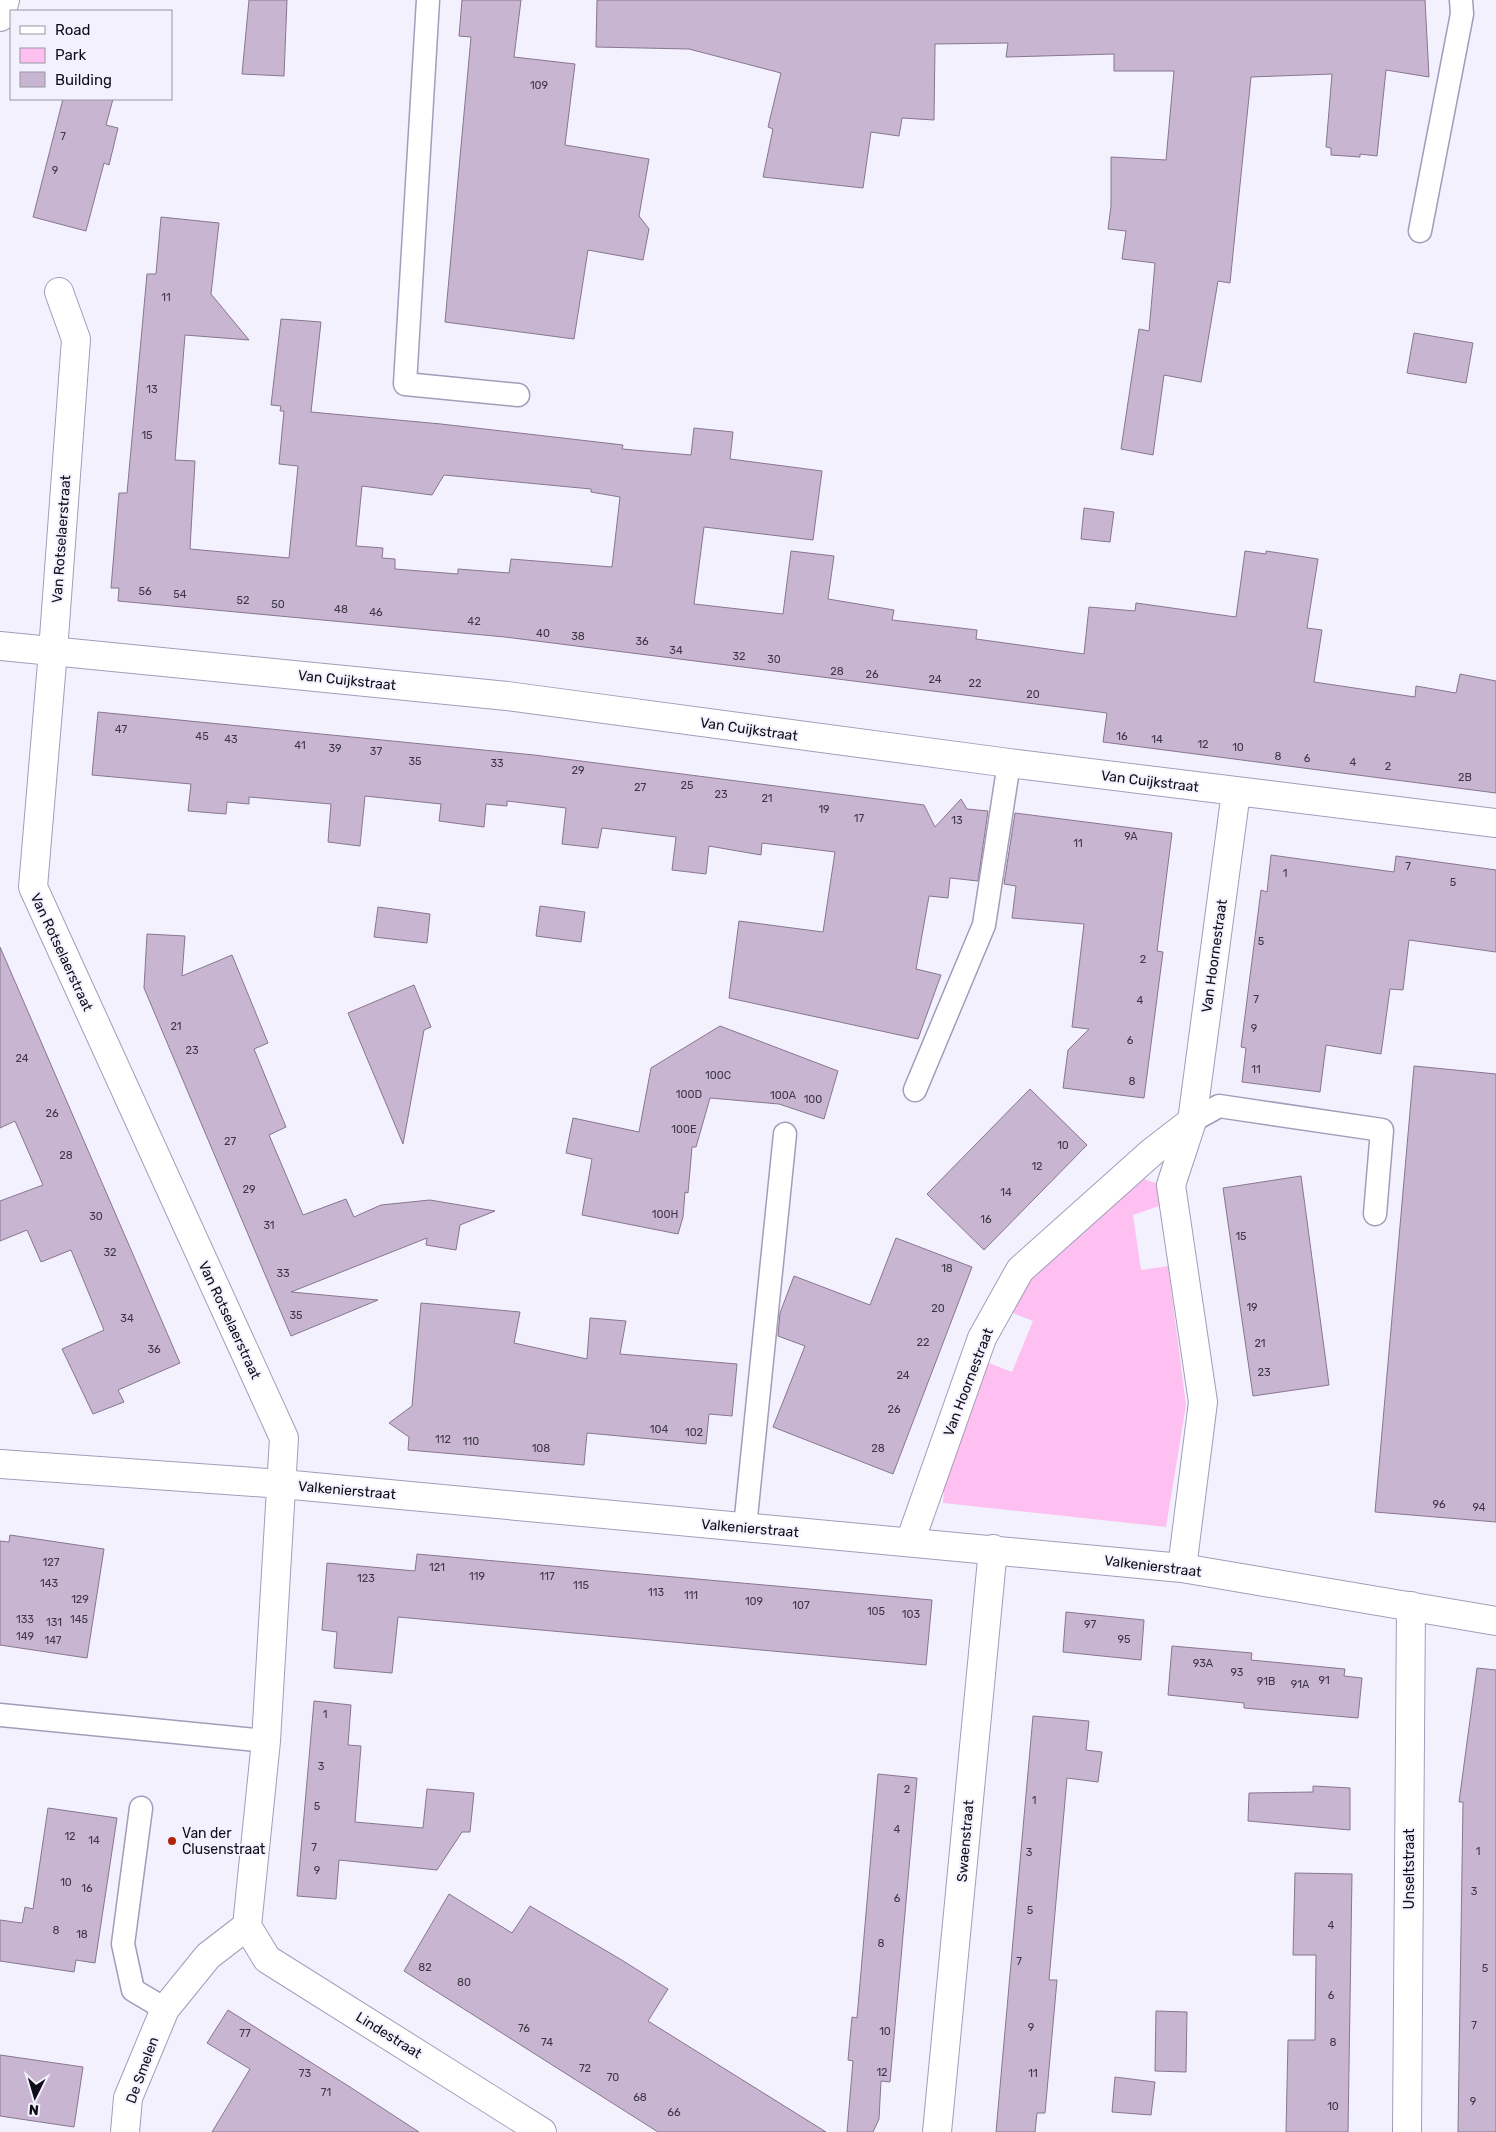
<svg xmlns="http://www.w3.org/2000/svg" width="1496" height="2132" viewBox="0 0 1496 2132" font-family="Rubik,sans-serif">
<style>
.green{fill:#fec0f1}
.building{fill:#c8b5d1;stroke:#877690;fill-rule:evenodd}
.lines{fill:none;stroke-linecap:round;stroke-linejoin:round}
.service-casing{stroke:#a39cba;stroke-width:25}
.minor-casing{stroke:#a39cba;stroke-width:30}
.tertiary-casing{stroke:#a39cba;stroke-width:30}
.service{stroke:#fff;stroke-width:22}
.minor{stroke:#fff;stroke-width:28}
.tertiary{stroke:#fff;stroke-width:28}
.poi-dot{fill:#b02308;stroke:#f3f1fe;stroke-width:2}
.labels{text-anchor:middle;stroke-width:4;stroke-linejoin:round;paint-order:stroke}
.number-label{font-size:11px;fill:#3d3746}
.street-label{font-size:14px;fill:#0f0d17;stroke:#f3f1fe}
.poi-label{font-size:14px;fill:#0f0d17;stroke:#f3f1fe;text-anchor:start}
</style>
<rect width="100%" height="100%" fill="#f3f1fe"/>
<path class="green" d="M 1134,1175 L 1158,1184 L 1159,1206 L 1133,1215 L 1141,1270 L 1168,1266 L 1186,1405 L 1166,1527 L 943,1503 L 945,1476 L 989,1363 L 1012,1372 L 1033,1321 L 1008,1311 L 1019,1285 Z"/>
<path class="building" d="M 249,0 L 287,0 L 284,76 L 242,74 Z
M 462,0 L 521,0 L 514,57 L 575,64 L 565,145 L 649,159 L 639,216 L 649,229 L 643,260 L 588,250 L 574,339 L 445,322 L 471,37 L 459,36 Z
M 597,0 L 1425,0 L 1429,77 L 1386,70 L 1377,156 L 1360,154 L 1360,157 L 1331,155 L 1331,148 L 1326,147 L 1332,74 L 1251,77 L 1230,283 L 1218,281 L 1201,382 L 1164,375 L 1153,455 L 1121,449 L 1139,329 L 1149,331 L 1155,263 L 1122,259 L 1126,231 L 1108,229 L 1111,206 L 1111,157 L 1166,160 L 1174,71 L 1114,71 L 1114,54 L 1006,57 L 1008,43 L 935,44 L 934,120 L 902,118 L 899,136 L 871,132 L 863,188 L 763,177 L 773,129 L 768,127 L 781,73 L 689,49 L 596,47 Z
M 63,99 L 113,99 L 106,125 L 118,128 L 109,165 L 104,163 L 86,231 L 33,217 Z
M 161,217 L 219,223 L 211,294 L 249,340 L 185,335 L 175,460 L 195,461 L 190,549 L 289,558 L 298,466 L 279,464 L 284,411 L 280,411 L 281,406 L 271,405 L 281,319 L 321,322 L 311,412 L 441,424 L 623,445 L 622,449 L 691,455 L 694,428 L 733,432 L 730,459 L 822,471 L 813,540 L 704,527 L 694,604 L 783,614 L 791,551 L 834,556 L 828,599 L 894,610 L 892,620 L 977,630 L 976,639 L 1084,654 L 1089,607 L 1135,611 L 1136,603 L 1236,617 L 1245,551 L 1266,554 L 1266,551 L 1318,559 L 1307,628 L 1322,630 L 1314,682 L 1415,697 L 1416,686 L 1456,693 L 1460,674 L 1496,681 L 1496,793 L 1103,742 L 1107,713 L 505,637 L 118,601 L 119,588 L 111,588 L 119,493 L 127,493 L 147,274 L 156,274 ZM 444,475 L 591,489 L 591,492 L 620,497 L 612,567 L 511,559 L 509,573 L 458,569 L 458,574 L 395,569 L 395,559 L 382,558 L 383,548 L 356,546 L 362,486 L 432,495 Z
M 1414,333 L 1473,343 L 1466,383 L 1407,373 Z
M 1084,508 L 1114,512 L 1110,542 L 1081,539 Z
M 98,712 L 534,755 L 924,805 L 935,827 L 961,799 L 967,809 L 988,811 L 978,881 L 950,878 L 948,898 L 929,896 L 916,969 L 941,975 L 918,1039 L 729,998 L 739,921 L 823,932 L 835,852 L 762,843 L 761,855 L 709,846 L 706,874 L 672,870 L 676,837 L 602,828 L 598,848 L 562,844 L 566,808 L 507,801 L 507,806 L 486,804 L 484,827 L 439,821 L 441,804 L 365,796 L 360,846 L 328,842 L 331,804 L 249,797 L 249,804 L 227,802 L 226,814 L 188,811 L 191,784 L 92,775 Z
M 1015,813 L 1172,833 L 1157,951 L 1163,952 L 1144,1098 L 1063,1088 L 1068,1050 L 1089,1029 L 1072,1027 L 1084,924 L 1012,918 L 1016,886 L 1004,884 Z
M 1271,855 L 1394,872 L 1396,856 L 1496,870 L 1496,952 L 1409,940 L 1403,990 L 1390,989 L 1381,1054 L 1326,1045 L 1320,1092 L 1242,1082 L 1246,1048 L 1241,1047 L 1261,890 L 1267,892 Z
M 540,906 L 585,912 L 581,942 L 536,936 Z
M 378,907 L 430,914 L 427,943 L 374,937 Z
M 147,934 L 185,936 L 182,976 L 232,955 L 268,1043 L 254,1049 L 286,1127 L 269,1135 L 303,1215 L 346,1199 L 354,1217 L 381,1205 L 430,1200 L 495,1211 L 460,1225 L 456,1250 L 426,1245 L 427,1238 L 291,1292 L 378,1300 L 291,1336 L 144,988 Z
M 0,947 L 180,1363 L 118,1390 L 124,1402 L 93,1414 L 62,1349 L 104,1330 L 71,1250 L 41,1262 L 27,1230 L 0,1241 L 0,1201 L 43,1185 L 15,1121 L 0,1128 Z
M 414,985 L 431,1027 L 424,1030 L 403,1144 L 348,1013 Z
M 720,1026 L 838,1071 L 824,1119 L 779,1104 L 710,1098 L 696,1147 L 692,1147 L 688,1193 L 685,1192 L 683,1217 L 678,1234 L 582,1215 L 592,1159 L 566,1153 L 573,1118 L 639,1132 L 651,1068 Z
M 1414,1066 L 1496,1074 L 1496,1522 L 1375,1512 Z
M 1030,1089 L 1087,1145 L 984,1250 L 927,1194 Z
M 1301,1176 L 1329,1385 L 1253,1396 L 1223,1188 Z
M 896,1238 L 972,1267 L 893,1474 L 773,1427 L 805,1346 L 778,1336 L 780,1313 L 794,1276 L 870,1305 Z
M 421,1303 L 520,1312 L 514,1343 L 587,1359 L 590,1318 L 626,1321 L 620,1354 L 737,1364 L 732,1416 L 709,1414 L 706,1444 L 587,1433 L 584,1465 L 408,1450 L 409,1437 L 389,1423 L 412,1406 Z
M 10,1535 L 104,1549 L 87,1658 L 0,1645 L 0,1541 L 9,1542 Z
M 417,1554 L 932,1600 L 926,1665 L 398,1617 L 392,1673 L 334,1668 L 337,1632 L 322,1630 L 327,1563 L 415,1571 Z
M 1066,1612 L 1144,1620 L 1141,1660 L 1063,1652 Z
M 1172,1646 L 1252,1653 L 1251,1660 L 1345,1669 L 1344,1676 L 1362,1678 L 1358,1718 L 1244,1708 L 1244,1703 L 1168,1695 Z
M 1477,1668 L 1496,1670 L 1496,2132 L 1458,2132 L 1463,1802 L 1459,1802 Z
M 314,1701 L 351,1705 L 348,1745 L 361,1746 L 355,1822 L 423,1828 L 427,1789 L 474,1793 L 470,1832 L 462,1832 L 437,1870 L 339,1860 L 336,1899 L 297,1896 Z
M 1033,1716 L 1089,1721 L 1086,1750 L 1102,1752 L 1098,1782 L 1067,1778 L 1049,1980 L 1057,1980 L 1045,2113 L 1037,2113 L 1035,2132 L 996,2132 Z
M 878,1774 L 917,1778 L 890,2082 L 881,2081 L 879,2119 L 873,2132 L 847,2132 L 853,2061 L 848,2060 L 852,2017 L 857,2018 Z
M 1313,1786 L 1350,1788 L 1350,1830 L 1248,1821 L 1249,1793 L 1313,1792 Z
M 48,1808 L 117,1818 L 95,1963 L 76,1960 L 74,1972 L 0,1961 L 0,1920 L 22,1923 L 25,1907 L 33,1909 Z
M 1295,1873 L 1352,1874 L 1348,2132 L 1286,2132 L 1288,2040 L 1315,2040 L 1316,1955 L 1293,1955 Z
M 449,1894 L 512,1933 L 530,1906 L 620,1959 L 668,1989 L 648,2021 L 826,2132 L 658,2132 L 404,1971 Z
M 228,2010 L 350,2087 L 419,2132 L 212,2132 L 250,2069 L 207,2043 Z
M 1156,2011 L 1187,2012 L 1186,2072 L 1155,2071 Z
M 0,2055 L 83,2067 L 74,2127 L 0,2116 Z
M 1115,2077 L 1155,2082 L 1151,2115 L 1112,2112 Z"/>
<g class="lines">
<defs>
<path id="service" d="M 428,0 L 405,384 L 518,395
M 1420,231 L 1462,14 L 1461,0
M 915,1090 L 984,925 L 1009,763
M 1192,1121 L 1219,1106 L 1382,1130 L 1375,1214
M 745,1527 L 785,1134
M 0,1715 L 266,1741
M 141,1808 L 123,1944 L 133,1990 L 165,2009"/>
<path id="minor" d="M 59,292 L 76,339 L 53,651 L 33,887 L 284,1438 L 266,1741 L 247,1926 L 208,1956 L 165,2009 L 128,2098 L 125,2132
M 0,646 L 507,696 L 1009,763 L 1496,823
M 0,1464 L 282,1484 L 1182,1568 L 1496,1621
M 910,1542 L 982,1338 L 1020,1270 L 1152,1152 L 1192,1121
M 1182,1568 L 1203,1402 L 1171,1185 L 1192,1121 L 1236,792
M 247,1926 L 267,1959 L 542,2132
M 937,2132 L 993,1549
M 1407,2132 L 1411,1606"/>
<path id="tertiary" d="M 0,17 L 5,0"/>
</defs>
<use href="#service" class="service-casing"/>
<use href="#minor" class="minor-casing"/>
<use href="#tertiary" class="tertiary-casing"/>
<use href="#service" class="service"/>
<use href="#minor" class="minor"/>
<use href="#tertiary" class="tertiary"/>
</g>
<circle class="poi-dot" cx="172" cy="1841" r="5"/>
<g class="labels">
<g class="number-label">
<text x="539" y="89">109</text>
<text x="63" y="140">7</text>
<text x="55" y="174">9</text>
<text x="166" y="301">11</text>
<text x="152" y="393">13</text>
<text x="147" y="439">15</text>
<text x="145" y="595">56</text>
<text x="180" y="598">54</text>
<text x="243" y="604">52</text>
<text x="278" y="608">50</text>
<text x="341" y="613">48</text>
<text x="376" y="616">46</text>
<text x="474" y="625">42</text>
<text x="543" y="637">40</text>
<text x="578" y="640">38</text>
<text x="642" y="645">36</text>
<text x="676" y="654">34</text>
<text x="739" y="660">32</text>
<text x="774" y="663">30</text>
<text x="837" y="675">28</text>
<text x="872" y="678">26</text>
<text x="935" y="683">24</text>
<text x="975" y="687">22</text>
<text x="1033" y="698">20</text>
<text x="121" y="733">47</text>
<text x="202" y="740">45</text>
<text x="1122" y="740">16</text>
<text x="231" y="743">43</text>
<text x="1157" y="743">14</text>
<text x="1203" y="748">12</text>
<text x="300" y="749">41</text>
<text x="1238" y="751">10</text>
<text x="335" y="752">39</text>
<text x="376" y="755">37</text>
<text x="1278" y="760">8</text>
<text x="1307" y="762">6</text>
<text x="415" y="765">35</text>
<text x="1353" y="766">4</text>
<text x="497" y="767">33</text>
<text x="1388" y="770">2</text>
<text x="578" y="774">29</text>
<text x="1465" y="781">2B</text>
<text x="687" y="789">25</text>
<text x="640" y="791">27</text>
<text x="721" y="798">23</text>
<text x="767" y="802">21</text>
<text x="824" y="813">19</text>
<text x="859" y="822">17</text>
<text x="957" y="824">13</text>
<text x="1131" y="840">9A</text>
<text x="1078" y="847">11</text>
<text x="1408" y="870">7</text>
<text x="1285" y="877">1</text>
<text x="1453" y="886">5</text>
<text x="1261" y="945">5</text>
<text x="1143" y="963">2</text>
<text x="1256" y="1003">7</text>
<text x="1140" y="1004">4</text>
<text x="176" y="1030">21</text>
<text x="1254" y="1032">9</text>
<text x="1130" y="1044">6</text>
<text x="192" y="1054">23</text>
<text x="22" y="1062">24</text>
<text x="1256" y="1073">11</text>
<text x="718" y="1079">100C</text>
<text x="1132" y="1085">8</text>
<text x="689" y="1098">100D</text>
<text x="783" y="1099">100A</text>
<text x="813" y="1103">100</text>
<text x="52" y="1117">26</text>
<text x="684" y="1133">100E</text>
<text x="230" y="1145">27</text>
<text x="1063" y="1149">10</text>
<text x="66" y="1159">28</text>
<text x="1037" y="1170">12</text>
<text x="249" y="1193">29</text>
<text x="1006" y="1196">14</text>
<text x="665" y="1218">100H</text>
<text x="96" y="1220">30</text>
<text x="986" y="1223">16</text>
<text x="269" y="1229">31</text>
<text x="1241" y="1240">15</text>
<text x="110" y="1256">32</text>
<text x="947" y="1272">18</text>
<text x="283" y="1277">33</text>
<text x="1252" y="1311">19</text>
<text x="938" y="1312">20</text>
<text x="296" y="1319">35</text>
<text x="127" y="1322">34</text>
<text x="923" y="1346">22</text>
<text x="1260" y="1347">21</text>
<text x="154" y="1353">36</text>
<text x="1264" y="1376">23</text>
<text x="903" y="1379">24</text>
<text x="894" y="1413">26</text>
<text x="659" y="1433">104</text>
<text x="694" y="1436">102</text>
<text x="443" y="1443">112</text>
<text x="471" y="1445">110</text>
<text x="541" y="1452">108</text>
<text x="878" y="1452">28</text>
<text x="1439" y="1508">96</text>
<text x="1479" y="1511">94</text>
<text x="51" y="1566">127</text>
<text x="437" y="1571">121</text>
<text x="477" y="1580">119</text>
<text x="547" y="1580">117</text>
<text x="366" y="1582">123</text>
<text x="49" y="1587">143</text>
<text x="581" y="1589">115</text>
<text x="656" y="1596">113</text>
<text x="691" y="1599">111</text>
<text x="80" y="1603">129</text>
<text x="754" y="1605">109</text>
<text x="801" y="1609">107</text>
<text x="876" y="1615">105</text>
<text x="911" y="1618">103</text>
<text x="25" y="1623">133</text>
<text x="79" y="1623">145</text>
<text x="54" y="1626">131</text>
<text x="1090" y="1628">97</text>
<text x="25" y="1640">149</text>
<text x="1124" y="1643">95</text>
<text x="53" y="1644">147</text>
<text x="1203" y="1667">93A</text>
<text x="1237" y="1676">93</text>
<text x="1324" y="1684">91</text>
<text x="1266" y="1685">91B</text>
<text x="1300" y="1688">91A</text>
<text x="325" y="1718">1</text>
<text x="321" y="1770">3</text>
<text x="907" y="1793">2</text>
<text x="1034" y="1804">1</text>
<text x="317" y="1810">5</text>
<text x="897" y="1833">4</text>
<text x="70" y="1840">12</text>
<text x="94" y="1844">14</text>
<text x="314" y="1851">7</text>
<text x="1478" y="1855">1</text>
<text x="1029" y="1856">3</text>
<text x="317" y="1874">9</text>
<text x="66" y="1886">10</text>
<text x="87" y="1892">16</text>
<text x="1474" y="1895">3</text>
<text x="897" y="1902">6</text>
<text x="1030" y="1914">5</text>
<text x="1331" y="1929">4</text>
<text x="56" y="1934">8</text>
<text x="82" y="1938">18</text>
<text x="881" y="1947">8</text>
<text x="1019" y="1965">7</text>
<text x="425" y="1971">82</text>
<text x="1485" y="1972">5</text>
<text x="464" y="1986">80</text>
<text x="1331" y="1999">6</text>
<text x="1474" y="2029">7</text>
<text x="1031" y="2031">9</text>
<text x="524" y="2032">76</text>
<text x="885" y="2035">10</text>
<text x="245" y="2037">77</text>
<text x="547" y="2046">74</text>
<text x="1333" y="2046">8</text>
<text x="585" y="2072">72</text>
<text x="882" y="2076">12</text>
<text x="305" y="2077">73</text>
<text x="1033" y="2077">11</text>
<text x="613" y="2081">70</text>
<text x="326" y="2096">71</text>
<text x="640" y="2101">68</text>
<text x="1473" y="2105">9</text>
<text x="1333" y="2110">10</text>
<text x="674" y="2116">66</text>
</g>
<g class="street-label">
<text transform="translate(61 539) rotate(-86)" y="5">Van Rotselaerstraat</text>
<text transform="translate(347 680) rotate(6)" y="5">Van Cuijkstraat</text>
<text transform="translate(749 729) rotate(8)" y="5">Van Cuijkstraat</text>
<text transform="translate(1150 781) rotate(7)" y="5">Van Cuijkstraat</text>
<text transform="translate(62 952) rotate(65)" y="5">Van Rotselaerstraat</text>
<text transform="translate(1214 956) rotate(-82)" y="5">Van Hoornestraat</text>
<text transform="translate(230 1320) rotate(65)" y="5">Van Rotselaerstraat</text>
<text transform="translate(968 1382) rotate(-69)" y="5">Van Hoornestraat</text>
<text transform="translate(347 1490) rotate(5)" y="5">Valkenierstraat</text>
<text transform="translate(750 1528) rotate(5)" y="5">Valkenierstraat</text>
<text transform="translate(1153 1566) rotate(7)" y="5">Valkenierstraat</text>
<text transform="translate(965 1841) rotate(-85)" y="5">Swaenstraat</text>
<text transform="translate(1409 1869) rotate(-90)" y="5">Unseltstraat</text>
<text transform="translate(389 2035) rotate(32)" y="5">Lindestraat</text>
<text transform="translate(142 2070) rotate(-70)" y="5">De Smelen</text>
</g>
<g class="poi-label">
<text x="182" y="1838">Van der<tspan x="182" dy="16">Clusenstraat</tspan></text>
</g>
</g>
<rect x="10" y="10" width="162" height="90" fill="#f3f1fe" stroke="#9896a2"/>
<rect x="20" y="26" width="25" height="8" fill="#ffffff" stroke="#9896a2"/>
<text x="55" y="35" font-size="15" fill="#0f0d17">Road</text>
<rect x="20" y="48" width="25" height="15" fill="#fec0f1" stroke="#9896a2"/>
<text x="55" y="60" font-size="15" fill="#0f0d17">Park</text>
<rect x="20" y="72" width="25" height="15" fill="#c8b5d1" stroke="#9896a2"/>
<text x="55" y="85" font-size="15" fill="#0f0d17">Building</text>
<g transform="translate(35 2097) rotate(185)" stroke="#f3f1fe" stroke-width="4" paint-order="stroke">
<path d="M0-4L9 19L0 12L-9 19Z" fill="#0f0d17"/>
<text y="-8" font-size="14" font-weight="bold" text-anchor="middle" fill="#0f0d17">N</text>
</g>
</svg>
